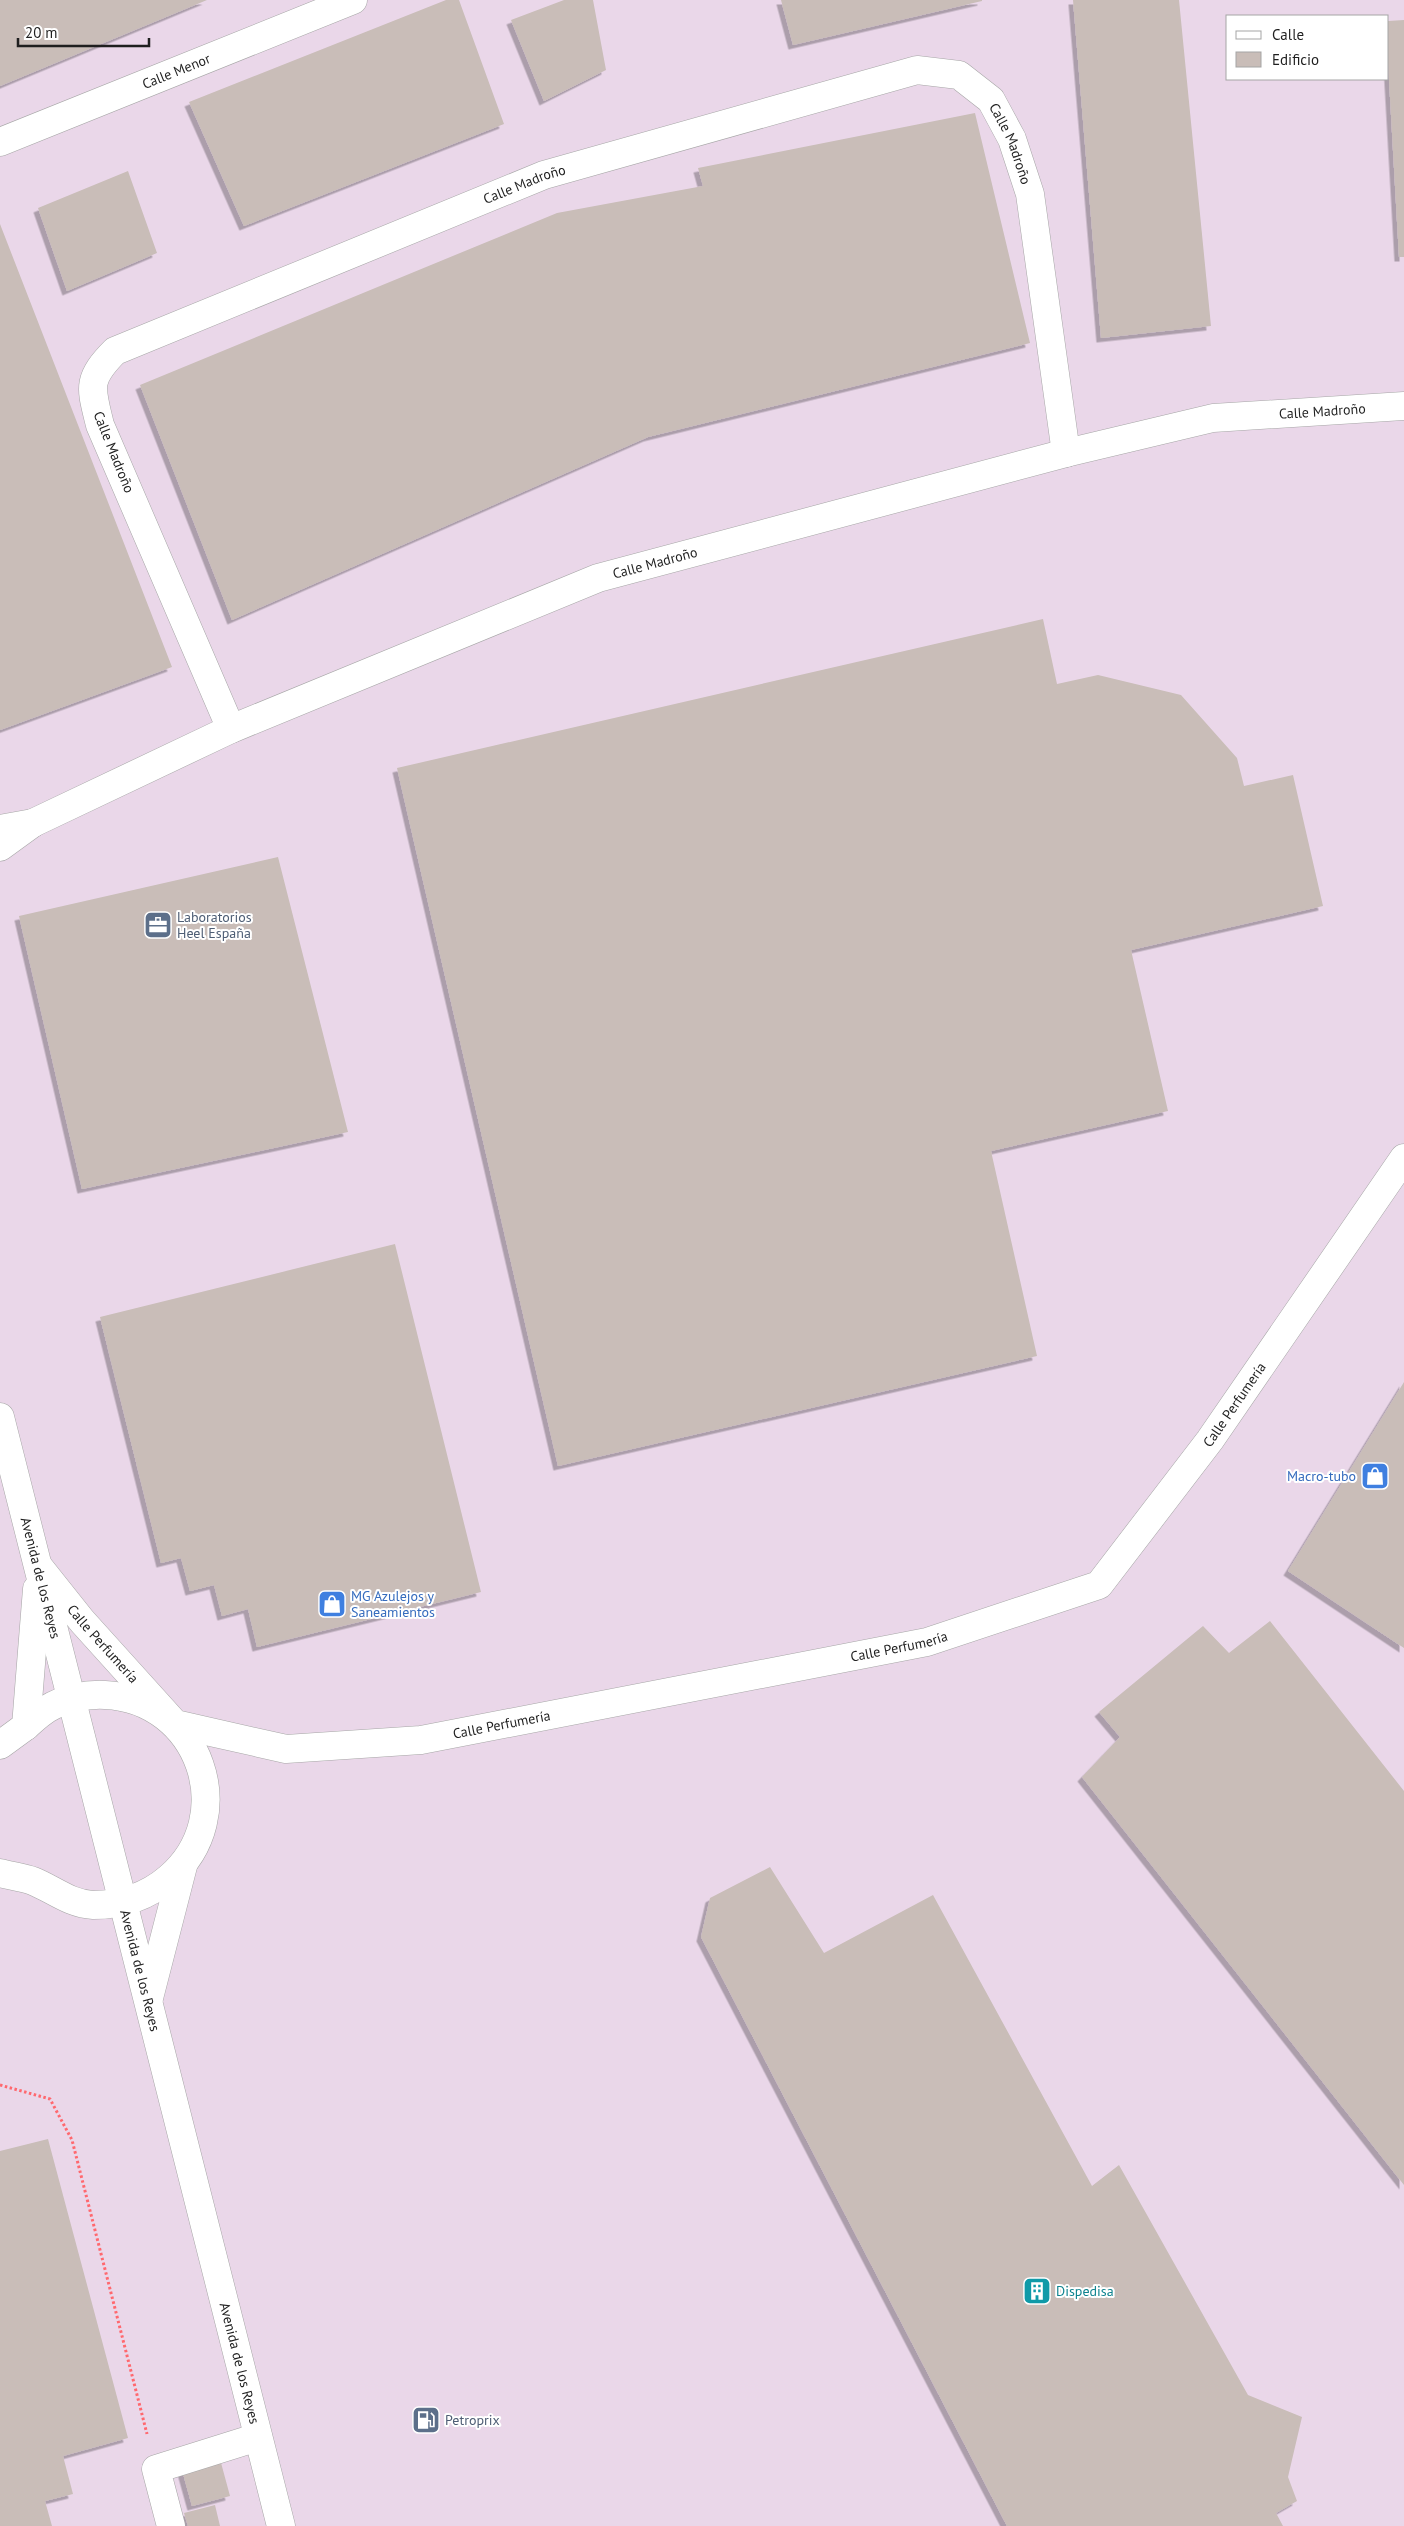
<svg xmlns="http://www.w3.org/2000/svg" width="1404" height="2526" viewBox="0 0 1404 2526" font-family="'PT Sans',sans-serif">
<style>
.industrial{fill:#ead7e9;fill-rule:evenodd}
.building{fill:#c9bdb8;filter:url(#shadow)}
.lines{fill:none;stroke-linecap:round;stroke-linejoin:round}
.minor-casing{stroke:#a6a6a6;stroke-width:29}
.path{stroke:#ff686e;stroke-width:3;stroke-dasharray:2.5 2.5;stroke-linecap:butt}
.minor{stroke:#fff;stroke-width:28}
.labels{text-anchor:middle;stroke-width:4;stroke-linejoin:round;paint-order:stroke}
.street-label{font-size:14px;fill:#1f1f1f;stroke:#fff}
.service-label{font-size:14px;fill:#4e5e75;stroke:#fff;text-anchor:start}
.shop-label{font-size:14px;fill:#366cbe;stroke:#fff;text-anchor:end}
.culture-label{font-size:14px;fill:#0d838f;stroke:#fff;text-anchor:start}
</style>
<defs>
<filter id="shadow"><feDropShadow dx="-4.5" dy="4.5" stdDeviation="0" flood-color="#0004"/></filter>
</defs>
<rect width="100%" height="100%" fill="#f1ebe5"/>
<path class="industrial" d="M 0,0 L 1404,0 L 1404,2526 L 0,2526 ZM 1228,16 L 1388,16 L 1388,79 L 1228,79 Z"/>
<path class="building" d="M 0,0 L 207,0 L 0,86 Z
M 446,0 L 459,0 L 504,124 L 244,226 L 189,102 Z
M 564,0 L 593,0 L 606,70 L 544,101 L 511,20 Z
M 781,0 L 982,0 L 982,1 L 793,45 Z
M 1073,0 L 1179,0 L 1211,326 L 1101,338 Z
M 1404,20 L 1404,257 L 1399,257 L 1388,62 L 1388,21 Z
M 975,113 L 1030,343 L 648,437 L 232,620 L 140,385 L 557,213 L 703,186 L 698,168 Z
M 128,171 L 157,253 L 67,291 L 38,208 Z
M 0,224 L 172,667 L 0,730 Z
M 1043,619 L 1057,684 L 1098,675 L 1181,695 L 1237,758 L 1244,786 L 1293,775 L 1323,906 L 1131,950 L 1168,1111 L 991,1151 L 1037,1356 L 558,1466 L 397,768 Z
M 278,857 L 348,1132 L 82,1189 L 19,916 Z
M 395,1244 L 481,1592 L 257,1647 L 248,1609 L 222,1616 L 214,1585 L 190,1591 L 181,1558 L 161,1563 L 100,1317 Z
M 1404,1382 L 1404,1648 L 1288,1571 Z
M 1270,1621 L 1404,1791 L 1404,2185 L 1082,1777 L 1120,1737 L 1099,1712 L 1203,1626 L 1229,1653 Z
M 770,1867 L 824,1953 L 933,1895 L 1092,2186 L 1119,2165 L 1248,2395 L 1302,2417 L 1288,2477 L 1297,2501 L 1276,2513 L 1283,2526 L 1007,2526 L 701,1937 L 710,1898 Z
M 48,2139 L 128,2438 L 63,2456 L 73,2494 L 45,2501 L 52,2526 L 0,2526 L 0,2151 Z
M 220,2459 L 230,2496 L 192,2506 L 182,2470 Z
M 215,2505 L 220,2526 L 188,2526 L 184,2513 Z"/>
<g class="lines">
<defs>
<g id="minor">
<path id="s1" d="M 0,142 L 353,0"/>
<path id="s2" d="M 231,729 L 100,425 C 91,388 86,380 115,351 L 544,175 L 917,70 L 959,75 L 991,100 L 1012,139 L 1030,194 L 1066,453"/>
<path id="s3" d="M 33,823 L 231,729 L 598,578 L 1066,453 L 1213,418 L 1404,406"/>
<path d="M 0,829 L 33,823 L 0,847"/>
<path id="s4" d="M 0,1417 L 281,2526"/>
<path id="s5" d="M 39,1567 L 82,1621 L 175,1724 L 286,1749 L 421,1740 L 927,1642 L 1099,1585 L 1210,1440 L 1404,1158"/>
<path d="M 0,1745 L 26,1726 L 37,1589"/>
<path d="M 0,1873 C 11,1876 23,1877 33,1881 C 53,1889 70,1904 93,1905 C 121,1905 148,1896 169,1878 C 241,1816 200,1699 105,1695 C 85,1694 63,1699 47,1709 C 39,1714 33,1720 26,1726"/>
<path d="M 149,1998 L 183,1866"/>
<path d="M 171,2526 L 156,2469 L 258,2437"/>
</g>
</defs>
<use href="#minor" class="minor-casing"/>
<path class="path" d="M 0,2085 L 50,2099 L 72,2140 L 147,2434"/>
<use href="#minor" class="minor"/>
</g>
<defs>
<symbol id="office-square" viewBox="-11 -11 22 22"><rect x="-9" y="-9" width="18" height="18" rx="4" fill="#5c6f8a" stroke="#fff"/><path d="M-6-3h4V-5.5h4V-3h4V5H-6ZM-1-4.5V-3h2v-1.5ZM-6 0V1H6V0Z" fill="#fff"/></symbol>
<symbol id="shop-square" viewBox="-11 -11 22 22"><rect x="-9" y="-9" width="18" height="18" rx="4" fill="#3f7fe0" stroke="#fff"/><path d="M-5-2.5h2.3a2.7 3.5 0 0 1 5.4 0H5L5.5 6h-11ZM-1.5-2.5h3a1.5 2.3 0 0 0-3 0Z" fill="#fff"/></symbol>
<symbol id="building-square" viewBox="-11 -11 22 22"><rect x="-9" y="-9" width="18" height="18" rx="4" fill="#0f9aa8" stroke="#fff"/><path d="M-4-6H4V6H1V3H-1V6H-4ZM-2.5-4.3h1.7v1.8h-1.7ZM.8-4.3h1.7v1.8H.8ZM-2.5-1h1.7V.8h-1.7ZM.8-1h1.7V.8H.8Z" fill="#fff"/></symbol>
<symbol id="fuel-square" viewBox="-11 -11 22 22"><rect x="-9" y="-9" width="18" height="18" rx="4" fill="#5c6f8a" stroke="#fff"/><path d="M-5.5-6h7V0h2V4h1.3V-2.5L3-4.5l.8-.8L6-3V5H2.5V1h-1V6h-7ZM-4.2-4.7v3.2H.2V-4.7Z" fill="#fff"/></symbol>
</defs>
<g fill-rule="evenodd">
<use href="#office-square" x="142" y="909" width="32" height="32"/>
<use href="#shop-square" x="1359" y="1460" width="32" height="32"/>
<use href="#shop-square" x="316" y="1588" width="32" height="32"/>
<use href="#building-square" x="1021" y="2275" width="32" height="32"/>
<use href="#fuel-square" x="410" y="2404" width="32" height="32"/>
</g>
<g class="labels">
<g class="street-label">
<text dy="5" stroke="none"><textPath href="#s1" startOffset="190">Calle Menor</textPath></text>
<text dy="5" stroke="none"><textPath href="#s2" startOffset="1395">Calle Madroño</textPath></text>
<text dy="5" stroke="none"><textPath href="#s2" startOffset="855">Calle Madroño</textPath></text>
<text dy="5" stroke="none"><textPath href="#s3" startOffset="1361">Calle Madroño</textPath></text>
<text transform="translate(114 452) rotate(68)" y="5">Calle Madroño</text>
<text dy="5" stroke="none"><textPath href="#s3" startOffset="675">Calle Madroño</textPath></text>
<text dy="5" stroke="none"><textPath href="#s5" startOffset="1379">Calle Perfumería</textPath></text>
<text dy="5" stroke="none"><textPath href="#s4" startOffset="166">Avenida de los Reyes</textPath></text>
<text dy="5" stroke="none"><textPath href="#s5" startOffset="100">Calle Perfumería</textPath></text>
<text dy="5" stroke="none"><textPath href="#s5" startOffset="944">Calle Perfumería</textPath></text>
<text dy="5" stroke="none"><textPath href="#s5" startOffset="539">Calle Perfumería</textPath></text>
<text dy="5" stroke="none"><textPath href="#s4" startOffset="571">Avenida de los Reyes</textPath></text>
<text dy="5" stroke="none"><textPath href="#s4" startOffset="976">Avenida de los Reyes</textPath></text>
</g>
<g class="service-label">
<text x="177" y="922">Laboratorios<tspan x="177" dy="16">Heel España</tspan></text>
<text x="445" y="2425">Petroprix</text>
</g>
<g class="shop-label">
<text x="1356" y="1481">Macro-tubo</text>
<text x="351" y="1601" text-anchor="start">MG Azulejos y<tspan x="351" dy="16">Saneamientos</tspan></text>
</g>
<g class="culture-label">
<text x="1056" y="2296">Dispedisa</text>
</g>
</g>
<rect x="1226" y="15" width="162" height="65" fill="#ffffff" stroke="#a5a5a5"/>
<rect x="1236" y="31" width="25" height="8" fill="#ffffff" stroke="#a5a5a5"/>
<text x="1272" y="40" font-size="15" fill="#1f1f1f">Calle</text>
<rect x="1236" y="52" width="25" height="15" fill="#c9bdb8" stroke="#a5a5a5"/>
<text x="1272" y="65" font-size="15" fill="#1f1f1f">Edificio</text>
<path d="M18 38v8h131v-8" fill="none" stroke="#1f1f1f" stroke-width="2.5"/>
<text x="25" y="38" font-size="15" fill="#1f1f1f" stroke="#ffffff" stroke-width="4" paint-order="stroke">20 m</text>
</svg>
